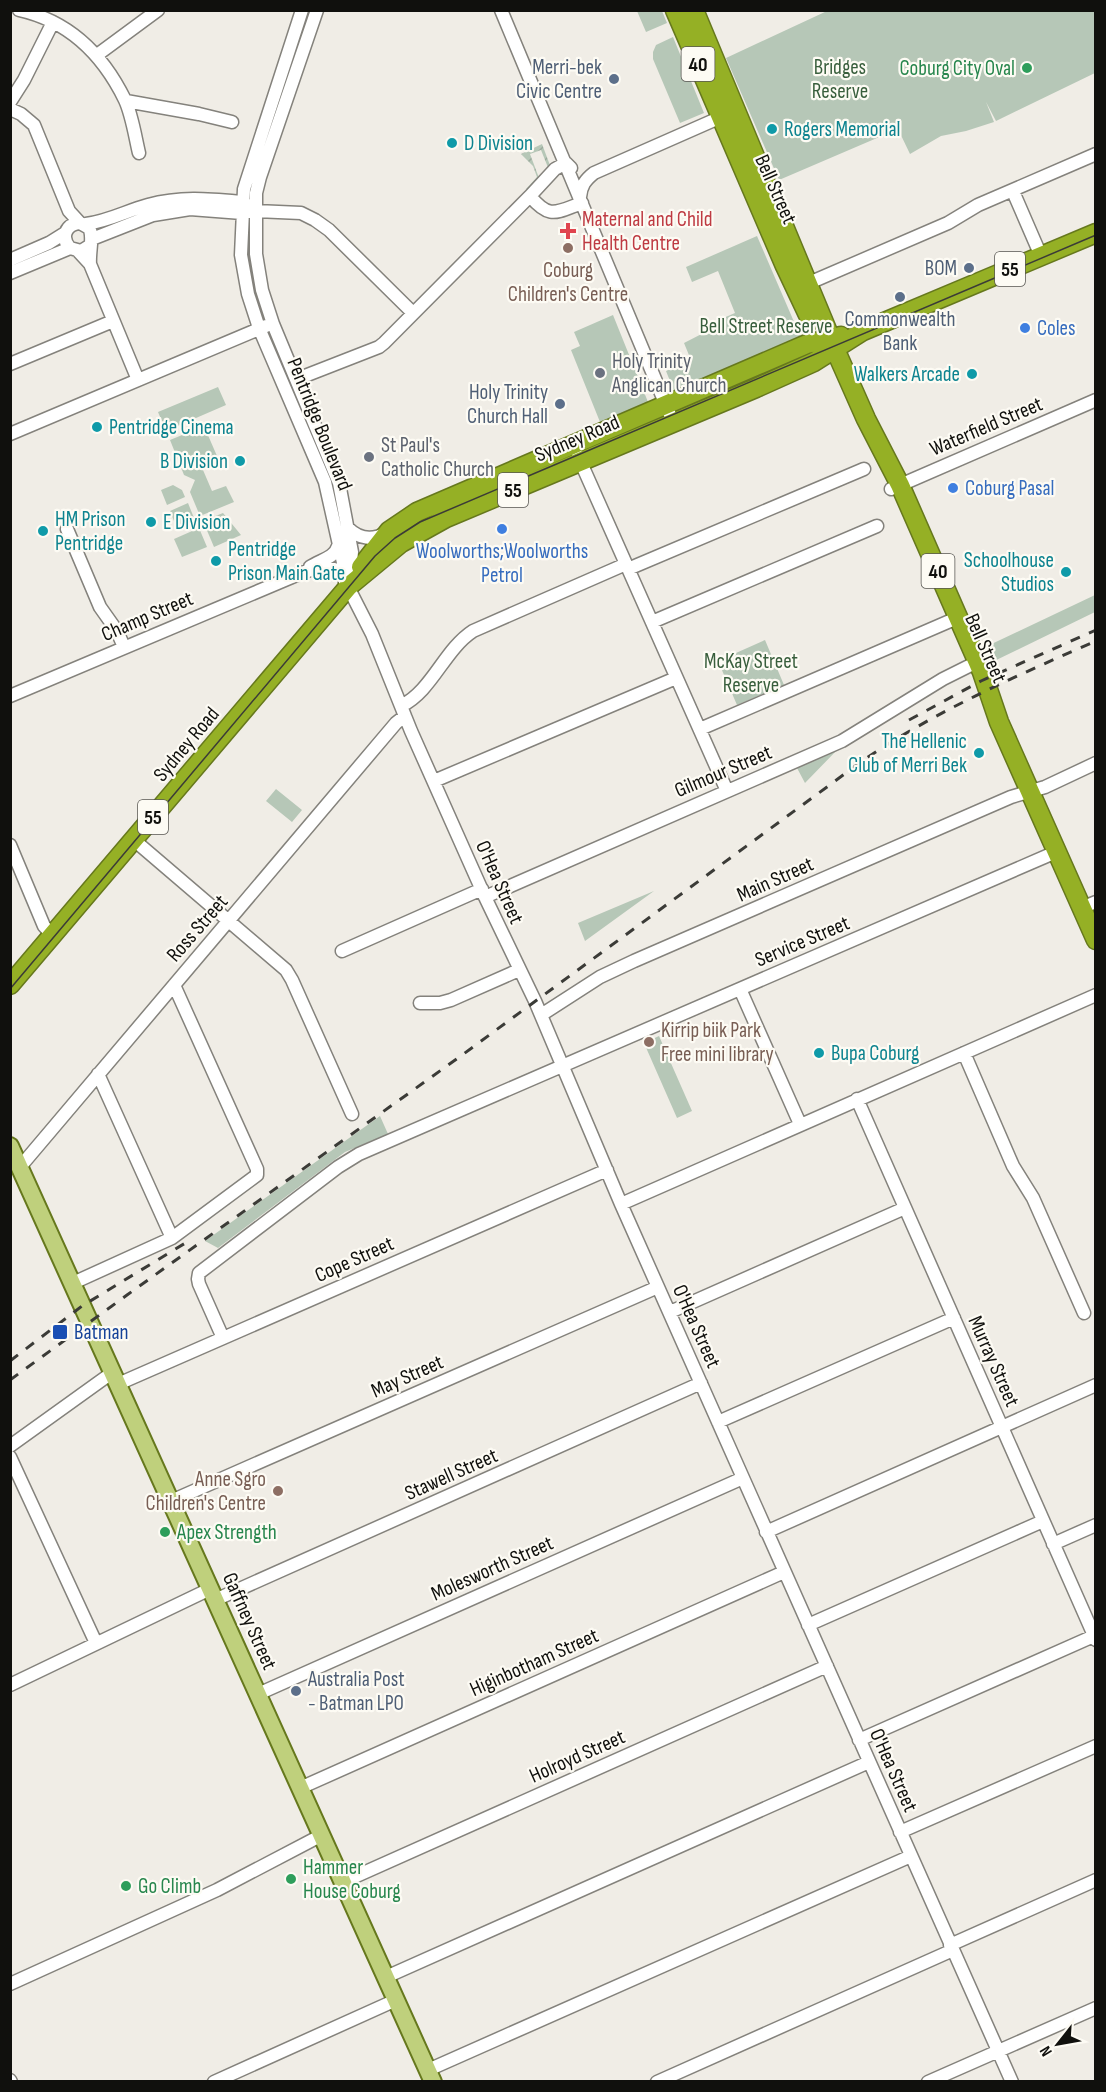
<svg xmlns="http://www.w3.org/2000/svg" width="1106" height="2092" viewBox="0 0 1106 2092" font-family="'Sofia Sans Condensed',sans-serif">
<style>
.park{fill:#b6c7b7}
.garden{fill:url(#garden-furrows)}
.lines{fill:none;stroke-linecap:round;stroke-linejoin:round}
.minor-casing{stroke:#84827c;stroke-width:15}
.major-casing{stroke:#66781d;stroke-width:20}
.highway-casing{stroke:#66781d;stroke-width:21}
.minor{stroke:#fff;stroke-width:12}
.major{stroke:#bfd07c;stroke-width:16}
.highway{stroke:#95b025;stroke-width:18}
.tram{stroke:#3b3b37;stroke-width:1.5}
.rail{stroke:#3b3b37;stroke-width:3;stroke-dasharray:10 10;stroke-linecap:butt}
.leisure-dot{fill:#2e9e5b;stroke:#fdfbf4;stroke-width:2}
.service-dot{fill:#5c6f8a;stroke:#fdfbf4;stroke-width:2}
.culture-dot{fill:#0f9aa8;stroke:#fdfbf4;stroke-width:2}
.health-dot{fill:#e0444e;stroke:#fdfbf4;stroke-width:2}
.education-dot{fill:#8d6e63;stroke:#fdfbf4;stroke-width:2}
.shop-dot{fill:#3f7fe0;stroke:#fdfbf4;stroke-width:2}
.worship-dot{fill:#6b7280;stroke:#fdfbf4;stroke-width:2}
.transit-dot{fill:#1a4fb4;stroke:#fdfbf4;stroke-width:2}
.labels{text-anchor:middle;stroke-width:4.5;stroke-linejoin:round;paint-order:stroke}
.shield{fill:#fdfbf4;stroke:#575652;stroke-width:1.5}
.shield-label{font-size:20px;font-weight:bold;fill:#10100d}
.service-label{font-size:21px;fill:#4e5e75;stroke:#fdfbf4;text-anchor:end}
.park-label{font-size:21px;fill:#385e3c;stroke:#fdfbf4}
.leisure-label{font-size:21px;fill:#27864d;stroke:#fdfbf4;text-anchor:start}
.culture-label{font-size:21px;fill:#0d838f;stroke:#fdfbf4;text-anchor:start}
.street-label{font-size:21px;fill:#10100d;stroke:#fdfbf4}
.health-label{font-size:21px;fill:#be3a42;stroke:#fdfbf4;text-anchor:start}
.education-label{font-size:21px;fill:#785e54;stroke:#fdfbf4}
.shop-label{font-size:21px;fill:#366cbe;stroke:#fdfbf4;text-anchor:start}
.worship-label{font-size:21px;fill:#5b616d;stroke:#fdfbf4;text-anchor:start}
.transit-label{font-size:21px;fill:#164399;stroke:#fdfbf4;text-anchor:start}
</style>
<defs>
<pattern id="garden-furrows" width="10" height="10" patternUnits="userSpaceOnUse" patternTransform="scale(1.5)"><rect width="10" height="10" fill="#b6c7b7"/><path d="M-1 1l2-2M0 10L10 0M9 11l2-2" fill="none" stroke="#9baa9c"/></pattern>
</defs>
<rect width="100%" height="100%" fill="#f0ede6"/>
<path class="park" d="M 637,11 L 662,11 L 667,23 L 646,32 Z
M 827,11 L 1095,11 L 1095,73 L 996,121 L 986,102 L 994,122 L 966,131 L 941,136 L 910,154 L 898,129 L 779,180 L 726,58 Z
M 673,37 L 704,113 L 680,123 L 653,59 L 653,52 L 656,45 Z
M 757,236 L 801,338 L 674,391 L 666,371 L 691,360 L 684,343 L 723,323 L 721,319 L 735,313 L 718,271 L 692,282 L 686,267 Z
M 613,315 L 648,402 L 600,422 L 571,350 L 580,346 L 574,332 Z
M 218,387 L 226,405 L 166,431 L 158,412 Z
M 204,426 L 217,456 L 200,463 L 212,491 L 226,486 L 234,502 L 200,516 L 190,492 L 195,480 L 184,475 L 170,440 Z
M 173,485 L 182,490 L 185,497 L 167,505 L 161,490 Z
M 188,503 L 194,518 L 176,526 L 170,511 Z
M 223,513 L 241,535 L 214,547 L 203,521 Z
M 199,528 L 207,547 L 182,557 L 174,539 Z
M 1095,595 L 1095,612 L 988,664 L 981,649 Z
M 765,640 L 784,685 L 737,705 L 718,661 Z
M 838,749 L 805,783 L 797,768 Z
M 276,789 L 302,810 L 292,822 L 266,801 Z
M 654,891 L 585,941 L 578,923 Z
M 659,1036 L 692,1111 L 677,1118 L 644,1043 Z
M 380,1116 L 388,1134 L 345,1152 L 218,1248 L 205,1241 Z"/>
<path class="garden" d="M 542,144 L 551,168 L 549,170 L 541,150 L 530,154 L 539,178 L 527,190 L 526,189 L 537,177 L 533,166 L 521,154 Z"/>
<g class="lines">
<defs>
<path id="minor" d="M 19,10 C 69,21 103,55 125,100 C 132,115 135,136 139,153
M 302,10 L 244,189 L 241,255 L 248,294 L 259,328 L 325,482 L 346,576
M 317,10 L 260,177 L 256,193 L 256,254 L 262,290 L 273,324 L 339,483 L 352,552 L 349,582
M 501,10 L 673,422
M 97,55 L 158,10
M 126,101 L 199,114 L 232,122
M 10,102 L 24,80 L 53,22
M 10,109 L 21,114 L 34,125 L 69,211 L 80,223
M 571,168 L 566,163 L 555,169 L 530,196 C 550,220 556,212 582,203
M 1015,196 L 1041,256
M 580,197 C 581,186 585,180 594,173 L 728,114
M 86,224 C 109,221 126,211 148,205 C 181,196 209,199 242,202 L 248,205
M 92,239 L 153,215 L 190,209 L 242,213 L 256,211 L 301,213 L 315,220 L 329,230 L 413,313
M 89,246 L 81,251 L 70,248 C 60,237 66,224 80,223 L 89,228 C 94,236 89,252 90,264
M 78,251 L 90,264 L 138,380
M 10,260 L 49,243 L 65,233
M 10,273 L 70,248
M 802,286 L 948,223 L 978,205 L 1096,154
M 10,364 L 113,321
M 297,379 L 379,347 L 384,343 L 530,196
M 10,434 L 266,326
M 578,456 L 727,791
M 891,489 L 1096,400
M 348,528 C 359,539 373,541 387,532
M 67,529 L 100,607 L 117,631 L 124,647
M 310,567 C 320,560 335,558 338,546
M 628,569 L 864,469
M 652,622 L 877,526
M 10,696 L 299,574 C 313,569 331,561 342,575 L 372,634 L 411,731 L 485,897 L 535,1001 L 621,1204 L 1012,2082
M 401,706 C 432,691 444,650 473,631 L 626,564
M 700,729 L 950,621
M 434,781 L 676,678
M 134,840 L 286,970 L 292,980 L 352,1114
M 10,845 L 44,926 L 53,936
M 485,897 L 842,741 L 943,679 L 969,666
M 1081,908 L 1096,902
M 342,951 L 482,889
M 740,989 L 800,1124
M 420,1003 L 440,1003 L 451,1000 L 519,970
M 541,1015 L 600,977 L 634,961 L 1011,797 L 1045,787 L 1096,763
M 964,1053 L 1013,1166 L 1033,1198 L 1084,1313
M 98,1074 L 172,1238
M 857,1099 L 1096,1640
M 20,1167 L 396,723 L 405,716
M 621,1204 L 1096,995
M 73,1283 L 172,1238 L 257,1175 L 257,1169 L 174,985
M 670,1312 L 905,1208
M 223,1338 L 199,1284 L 198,1279 L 199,1273 L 338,1167 L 359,1154 L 1056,852
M 118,1384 L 607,1170
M 718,1422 L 954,1318
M 10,1446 L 113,1372
M 10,1457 L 96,1643
M 171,1501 L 658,1287
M 766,1532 L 1096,1385
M 1053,1544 L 1096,1525
M 215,1600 L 701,1383
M 808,1625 L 1043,1521
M 10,1685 L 210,1589
M 258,1694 L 743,1478
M 859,1740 L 1096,1635
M 300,1788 L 784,1572
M 900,1832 L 1096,1746
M 343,1882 L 827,1666
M 950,1945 L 1096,1880
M 386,1977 L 869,1762
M 10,1984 L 217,1890 L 322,1835
M 428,2070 L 911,1856
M 10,2080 L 11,2082
M 214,2082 L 396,2000
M 657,2082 L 953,1950
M 928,2082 L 1096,2008"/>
<path id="major" d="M 10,1146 L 433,2082"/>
<path id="highway" d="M 675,10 L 785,266 L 810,319
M 694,10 L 835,349 L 866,419 L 900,485 L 982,672 L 999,722 L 1096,940
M 361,567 L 389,531 L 417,512 L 807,344 L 841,336
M 10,985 L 349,586 L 401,543 L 446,518 L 756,388 L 814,362 L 863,331 L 1096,233"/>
</defs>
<use href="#minor" class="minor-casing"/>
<use href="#major" class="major-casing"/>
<use href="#highway" class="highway-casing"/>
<use href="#minor" class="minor"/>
<use href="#major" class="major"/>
<use href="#highway" class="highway"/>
<path class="tram" d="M 10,989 L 375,556 L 395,538 L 420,522 L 1096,235"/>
<path class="rail" d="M 909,720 L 981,681 L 1096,630
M 10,1361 L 82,1306 L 192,1239
M 10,1380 L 127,1295 L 458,1058 L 865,759 C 938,710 1016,676 1096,641"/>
</g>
<g class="leisure-dot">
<circle cx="1027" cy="68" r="6"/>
<circle cx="165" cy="1532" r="6"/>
<circle cx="291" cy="1879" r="6"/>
<circle cx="126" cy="1886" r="6"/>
</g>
<g class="service-dot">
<circle cx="614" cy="79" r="6"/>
<circle cx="969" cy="268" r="6"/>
<circle cx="900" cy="297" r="6"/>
<circle cx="560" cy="404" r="6"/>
<circle cx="296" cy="1691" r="6"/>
</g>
<g class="culture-dot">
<circle cx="772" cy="129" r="6"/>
<circle cx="452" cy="143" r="6"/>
<circle cx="972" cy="374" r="6"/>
<circle cx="97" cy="427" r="6"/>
<circle cx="240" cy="461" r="6"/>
<circle cx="151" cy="522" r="6"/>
<circle cx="43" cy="531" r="6"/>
<circle cx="216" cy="561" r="6"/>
<circle cx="1066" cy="572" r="6"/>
<circle cx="979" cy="753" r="6"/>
<circle cx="819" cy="1053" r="6"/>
</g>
<path class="health-dot" d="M565 222h6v6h6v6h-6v6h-6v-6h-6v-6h6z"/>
<g class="education-dot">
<circle cx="568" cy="248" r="6"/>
<circle cx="649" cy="1042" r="6"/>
<circle cx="278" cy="1491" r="6"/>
</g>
<g class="shop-dot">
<circle cx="1025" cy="328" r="6"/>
<circle cx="953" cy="488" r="6"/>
<circle cx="502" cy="529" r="6"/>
</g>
<g class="worship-dot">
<circle cx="600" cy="373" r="6"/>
<circle cx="369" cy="457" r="6"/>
</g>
<rect class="transit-dot" x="52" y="1324" width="16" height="16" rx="3"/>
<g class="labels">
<g class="shield">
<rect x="681.5" y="47" width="33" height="34" rx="4.5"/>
<rect x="995" y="252" width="30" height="34" rx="4.5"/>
<rect x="498" y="473" width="30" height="34" rx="4.5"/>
<rect x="921.5" y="554" width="33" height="34" rx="4.5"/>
<rect x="138" y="800" width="30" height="34" rx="4.5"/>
</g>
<g class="shield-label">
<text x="698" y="71">40</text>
<text x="1010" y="276">55</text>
<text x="513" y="497">55</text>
<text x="938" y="578">40</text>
<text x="153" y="824">55</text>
</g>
<g class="service-label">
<text x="602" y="74">Merri-bek<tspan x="602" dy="24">Civic Centre</tspan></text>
<text x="957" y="275">BOM</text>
<text x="900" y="326" text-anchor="middle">Commonwealth<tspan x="900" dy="24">Bank</tspan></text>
<text x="548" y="399">Holy Trinity<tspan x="548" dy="24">Church Hall</tspan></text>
<text x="308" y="1686" text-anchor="start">Australia Post<tspan x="308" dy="24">- Batman LPO</tspan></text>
</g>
<g class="park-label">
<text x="840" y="74">Bridges<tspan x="840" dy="24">Reserve</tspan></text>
<text x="766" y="333">Bell Street Reserve</text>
<text x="751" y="668">McKay Street<tspan x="751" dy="24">Reserve</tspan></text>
</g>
<g class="leisure-label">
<text x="1015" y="75" text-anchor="end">Coburg City Oval</text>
<text x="177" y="1539">Apex Strength</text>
<text x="303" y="1874">Hammer<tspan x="303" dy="24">House Coburg</tspan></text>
<text x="138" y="1893">Go Climb</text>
</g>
<g class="culture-label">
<text x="784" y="136">Rogers Memorial</text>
<text x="464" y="150">D Division</text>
<text x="960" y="381" text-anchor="end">Walkers Arcade</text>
<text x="109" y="434">Pentridge Cinema</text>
<text x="228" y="468" text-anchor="end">B Division</text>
<text x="55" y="526">HM Prison<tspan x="55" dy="24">Pentridge</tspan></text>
<text x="163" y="529">E Division</text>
<text x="228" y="556">Pentridge<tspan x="228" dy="24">Prison Main Gate</tspan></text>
<text x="1054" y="567" text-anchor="end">Schoolhouse<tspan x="1054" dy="24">Studios</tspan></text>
<text x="967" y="748" text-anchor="end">The Hellenic<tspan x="967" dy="24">Club of Merri Bek</tspan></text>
<text x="831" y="1060">Bupa Coburg</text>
</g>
<g class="street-label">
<text transform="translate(776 189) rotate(66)" y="7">Bell Street</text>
<text transform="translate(320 424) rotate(68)" y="7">Pentridge Boulevard</text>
<text transform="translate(986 426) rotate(-23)" y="7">Waterfield Street</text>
<text transform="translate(577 438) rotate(-23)" y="7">Sydney Road</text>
<text transform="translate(147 616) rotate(-23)" y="7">Champ Street</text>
<text transform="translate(986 648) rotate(66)" y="7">Bell Street</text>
<text transform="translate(186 744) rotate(-50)" y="7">Sydney Road</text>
<text transform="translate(723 771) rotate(-23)" y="7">Gilmour Street</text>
<text transform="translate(775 879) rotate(-24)" y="7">Main Street</text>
<text transform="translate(500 882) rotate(66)" y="7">O'Hea Street</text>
<text transform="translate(197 928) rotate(-49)" y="7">Ross Street</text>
<text transform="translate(802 941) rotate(-23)" y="7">Service Street</text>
<text transform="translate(354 1259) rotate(-24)" y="7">Cope Street</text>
<text transform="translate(697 1326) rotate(66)" y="7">O'Hea Street</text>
<text transform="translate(994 1361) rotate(66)" y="7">Murray Street</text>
<text transform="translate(407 1376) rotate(-24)" y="7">May Street</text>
<text transform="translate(451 1474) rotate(-24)" y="7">Stawell Street</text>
<text transform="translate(492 1568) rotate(-24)" y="7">Molesworth Street</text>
<text transform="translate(250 1621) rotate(66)" y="7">Gaffney Street</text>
<text transform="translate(534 1662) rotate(-24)" y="7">Higinbotham Street</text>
<text transform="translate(577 1756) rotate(-24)" y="7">Holroyd Street</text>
<text transform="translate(894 1770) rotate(66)" y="7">O'Hea Street</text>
</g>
<g class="health-label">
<text x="582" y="226">Maternal and Child<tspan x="582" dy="24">Health Centre</tspan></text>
</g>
<g class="education-label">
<text x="568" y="277">Coburg<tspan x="568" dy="24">Children's Centre</tspan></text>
<text x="661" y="1037" text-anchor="start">Kirrip biik Park<tspan x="661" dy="24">Free mini library</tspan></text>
<text x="266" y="1486" text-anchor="end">Anne Sgro<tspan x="266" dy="24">Children's Centre</tspan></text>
</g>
<g class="shop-label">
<text x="1037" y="335">Coles</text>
<text x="965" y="495">Coburg Pasal</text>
<text x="502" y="558" text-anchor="middle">Woolworths;Woolworths<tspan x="502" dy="24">Petrol</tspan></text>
</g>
<g class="worship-label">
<text x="612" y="368">Holy Trinity<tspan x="612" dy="24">Anglican Church</tspan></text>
<text x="381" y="452">St Paul's<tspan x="381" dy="24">Catholic Church</tspan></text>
</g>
<g class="transit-label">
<text x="74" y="1339">Batman</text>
</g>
</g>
<rect width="1106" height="2092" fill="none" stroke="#10100d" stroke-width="24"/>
<g transform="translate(1058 2044) rotate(239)" stroke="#fdfbf4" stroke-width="4.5" paint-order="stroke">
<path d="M0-4.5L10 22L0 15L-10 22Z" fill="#10100d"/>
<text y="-9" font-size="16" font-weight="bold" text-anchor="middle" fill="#10100d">N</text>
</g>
</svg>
